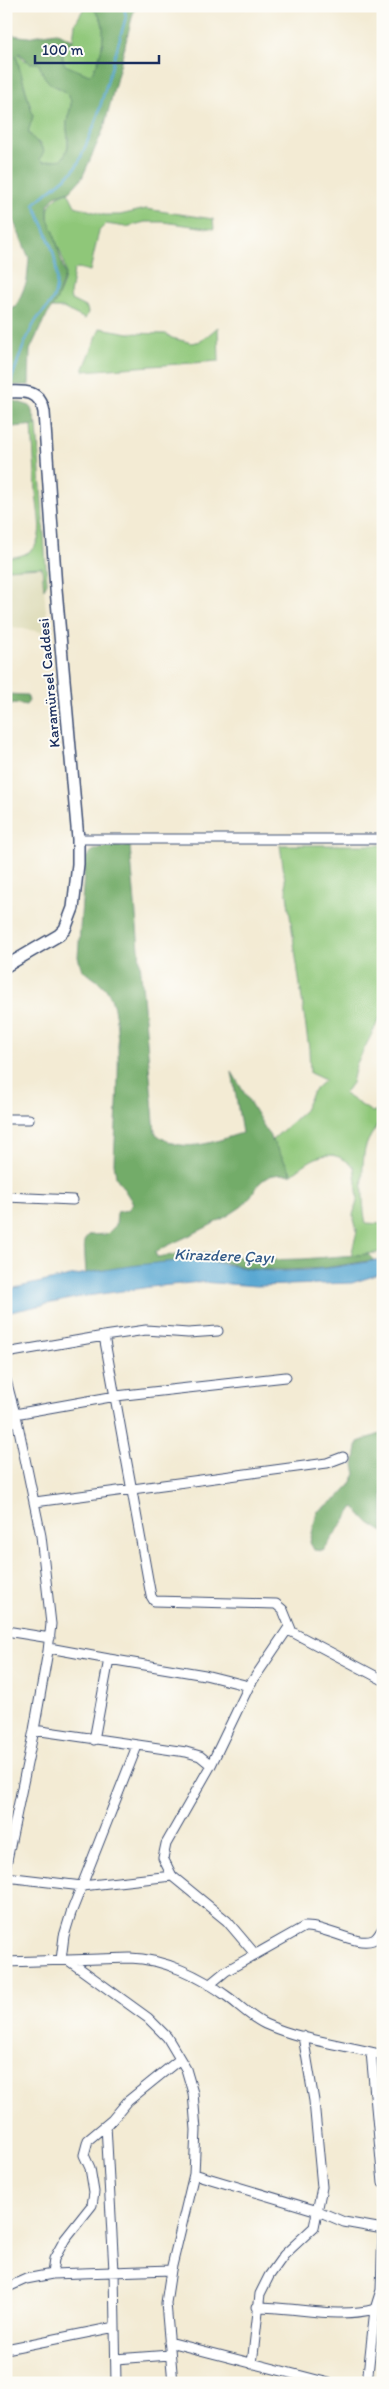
<svg xmlns="http://www.w3.org/2000/svg" width="389" height="2389" viewBox="0 0 389 2389" font-family="Itim,sans-serif">
<style>
.built{fill:#dfddbb}
.green{fill:#8fc779;stroke:#557b6c}
.forest{fill:#73ac69;stroke:#476e64;fill-rule:evenodd}
.water{fill:#59a7d2;stroke:#3a6b98}
.lines{fill:none;stroke-linecap:round;stroke-linejoin:round}
.stream{stroke:#59a7d2;stroke-width:2.5}
.minor-casing{stroke:#3b4b70;stroke-width:11}
.major-casing{stroke:#3b4b70;stroke-width:14}
.minor{stroke:#fff;stroke-width:9}
.major{stroke:#fff;stroke-width:11}
.labels{text-anchor:middle;stroke-width:4;stroke-linejoin:round;paint-order:stroke}
.street-label{font-size:15px;fill:#1b2f5e;stroke:#fdfcf7}
.water-label{font-size:16px;font-style:italic;fill:#315987;stroke:#fdfcf7}
</style>
<rect width="100%" height="100%" fill="#fdfcf7"/>
<filter id="ink" filterUnits="userSpaceOnUse"><feTurbulence type="fractalNoise" baseFrequency=".02" numOctaves="2"/><feDisplacementMap in="SourceGraphic" scale="10" xChannelSelector="R" yChannelSelector="G"/><feConvolveMatrix kernelMatrix="1 2 1 2 8 2 1 2 1" color-interpolation-filters="sRGB"/></filter>
<filter id="wash" filterUnits="userSpaceOnUse"><feTurbulence type="fractalNoise" baseFrequency=".0096" numOctaves="4" result="noise"/><feDisplacementMap in="SourceGraphic" scale="20" xChannelSelector="R" yChannelSelector="G"/><feGaussianBlur stdDeviation="1.12" result="paint"/><feColorMatrix in="noise" values="0 0 0 0 0 0 0 0 0 0 0 0 0 0 0 0 0 1.4 0 .05"/><feComposite in="paint" operator="in"/></filter>
<g filter="url(#wash)">
<rect width="100%" height="100%" fill="#f3ebd4"/>
<path class="built" d="M 42,567 L 48,633 L 6,626 L 6,569 Z"/>
<path class="green" d="M 85,6 L 91,6 C 94,10 99,15 101,19 C 107,33 100,67 89,75 L 65,66 C 60,54 63,48 73,40 L 75,24 Z
M 18,53 L 24,60 L 38,63 C 41,68 43,75 47,80 C 53,88 63,87 69,96 C 74,105 68,113 67,122 C 66,136 72,146 62,159 L 43,162 L 40,159 L 41,144 L 34,140 L 28,131 L 33,116 L 16,56 Z
M 68,192 L 75,206 L 104,215 L 120,215 L 146,209 L 213,219 L 214,229 L 164,222 L 145,222 L 126,227 L 106,224 L 99,231 L 90,271 L 78,268 L 74,270 L 70,294 L 71,300 L 87,308 L 88,313 L 85,319 L 63,308 L 51,308 C 57,299 64,286 65,275 C 67,245 24,207 68,192 Z
M 218,327 L 219,361 L 83,371 L 100,328 L 129,333 L 166,334 L 172,338 L 192,343 L 201,341 Z
M 32,425 L 37,425 L 47,583 L 44,589 L 42,567 L 6,569 L 6,558 C 52,555 38,523 36,491 C 35,469 33,447 32,425 Z
M 280,845 L 383,845 L 383,1012 L 356,1065 L 352,1083 L 344,1094 L 372,1112 L 383,1108 C 383,1123 371,1131 366,1146 C 361,1158 362,1209 366,1223 L 383,1224 L 383,1252 L 351,1256 L 357,1231 L 353,1215 L 358,1198 L 354,1167 C 330,1145 314,1157 292,1174 L 272,1140 L 303,1112 L 313,1091 L 325,1080 L 310,1073 L 309,1049 Z"/>
<path class="forest" d="M 91,6 L 135,6 L 104,128 L 82,178 L 70,191 L 55,196 L 48,205 L 48,219 L 54,232 L 65,275 L 57,299 L 43,322 L 30,350 L 29,385 L 6,386 L 6,311 L 16,307 L 27,281 L 29,258 L 10,212 L 6,174 L 11,160 L 6,144 L 6,34 L 27,37 L 56,32 L 73,40 C 63,48 60,54 65,65 L 89,75 C 100,67 107,33 101,19 C 99,15 94,10 91,6 ZM 19,53 L 30,63 L 38,63 C 41,68 43,76 47,80 C 53,88 63,87 69,96 C 74,105 68,113 67,122 C 66,137 73,144 62,159 L 43,162 L 40,159 L 44,151 C 40,143 33,140 28,132 L 33,116 L 16,56 Z
M 6,398 L 30,406 L 37,425 L 12,427 L 6,432 Z
M 6,694 L 27,695 L 29,701 L 26,705 L 14,703 L 6,707 Z
M 130,846 L 155,1133 C 182,1156 212,1142 242,1133 L 232,1072 L 292,1174 C 282,1175 275,1173 266,1178 C 254,1185 252,1199 241,1207 C 214,1226 184,1237 155,1252 L 157,1257 L 184,1253 L 220,1253 L 258,1260 L 302,1259 L 369,1254 L 374,1260 L 325,1268 L 285,1270 L 251,1269 L 222,1262 L 183,1261 L 86,1274 L 84,1241 L 89,1235 L 107,1234 L 116,1225 L 117,1212 L 128,1210 L 133,1203 L 116,1177 L 114,1163 C 115,1125 126,1021 108,992 C 102,982 91,977 82,970 L 78,957 L 85,860 C 93,843 113,847 130,846 Z
M 383,1433 L 383,1532 L 369,1523 L 354,1507 L 323,1551 L 314,1550 L 310,1542 L 317,1512 L 338,1498 L 350,1485 L 356,1474 L 354,1465 L 358,1442 Z"/>
<path class="water" d="M 383,1259 L 383,1273 L 352,1283 L 257,1286 L 201,1282 L 150,1287 L 80,1297 L 6,1313 L 6,1290 C 62,1277 125,1264 183,1261 C 208,1259 226,1265 250,1269 C 293,1275 341,1267 383,1259 Z"/>
<g class="lines">
<path class="stream" d="M 9,388 C 16,366 23,344 34,324 C 40,312 52,307 55,293 C 62,261 46,232 34,204 L 72,172 L 78,164 L 96,121 L 124,24 L 126,17 L 124,6"/>
</g>
</g>
<g filter="url(#ink)">
<g class="lines">
<defs>
<path id="minor" d="M 78,839 L 383,839
M 6,1119 L 29,1119
M 6,1197 L 73,1200
M 104,1336 L 146,1330 L 188,1333 L 218,1331
M 6,1353 L 104,1336 L 151,1596 L 154,1601 L 276,1604 L 283,1610 L 292,1632 L 383,1680
M 6,1380 L 15,1414
M 6,1422 L 17,1420 L 15,1414 L 116,1396 L 286,1377
M 35,1502 L 327,1463 L 343,1457
M 6,1631 L 50,1638
M 49,1648 L 109,1659 L 94,1740
M 109,1659 L 205,1675 L 249,1686
M 211,1765 L 249,1686 L 289,1627
M 6,1865 L 34,1730 L 48,1651 L 51,1624 L 41,1536 L 17,1420
M 172,1876 L 227,1921 L 255,1954
M 6,1877 L 82,1886 L 172,1876 L 163,1858 L 166,1844 L 211,1765 L 200,1756 L 186,1752 L 34,1730
M 61,1960 L 64,1936 L 71,1913 L 137,1746
M 68,1960 L 148,2018 L 167,2037 L 186,2069 L 193,2093 L 196,2130 L 194,2174 L 171,2270 L 166,2303 L 173,2383
M 6,1962 L 130,1958 C 164,1959 200,1976 228,1997 C 239,2005 252,2018 265,2024 C 301,2040 344,2045 383,2055
M 209,1985 L 226,1971 L 304,1927 C 325,1925 356,1947 373,1940 C 378,1938 380,1932 383,1928
M 371,2052 L 383,2183
M 106,2125 L 114,2271 L 116,2383
M 194,2174 L 318,2211 L 344,2222 L 383,2229
M 52,2274 L 54,2259 L 65,2239 L 92,2205 L 94,2192 L 90,2168 L 84,2155 L 88,2140 L 112,2120 L 128,2101 L 180,2059
M 6,2288 L 26,2279 L 52,2274 L 171,2270
M 257,2307 C 296,2307 338,2319 375,2309 L 381,2290 L 383,2228
M 169,2342 L 329,2383
M 6,2349 L 115,2327
M 116,2359 L 170,2355
M 252,2364 L 260,2294 L 269,2276 L 284,2255 L 314,2227 L 322,2187 L 314,2101 L 303,2036
M 367,2383 L 375,2309"/>
<path id="major" d="M 6,392 C 25,391 40,390 44,412 L 56,589 L 78,839 L 78,864 L 73,908 L 65,929 L 59,935 L 6,966"/>
</defs>
<use href="#minor" class="minor-casing"/>
<use href="#major" class="major-casing"/>
<use href="#minor" class="minor"/>
<use href="#major" class="major"/>
</g>
</g>
<g class="labels">
<g class="street-label">
<text transform="translate(49 683) rotate(-95)" y="5">Karamürsel Caddesi</text>
</g>
<g class="water-label">
<text transform="translate(224 1255) rotate(2)" y="6">Kirazdere Çayı</text>
</g>
</g>
<rect width="389" height="2389" fill="none" stroke="#fdfcf7" stroke-width="25"/>
<path d="M35 55v8h124v-8" fill="none" stroke="#1b2f5e" stroke-width="2.5"/>
<text x="42" y="55" font-size="15" fill="#1b2f5e" stroke="#fdfcf7" stroke-width="4" paint-order="stroke">100 m</text>
</svg>
